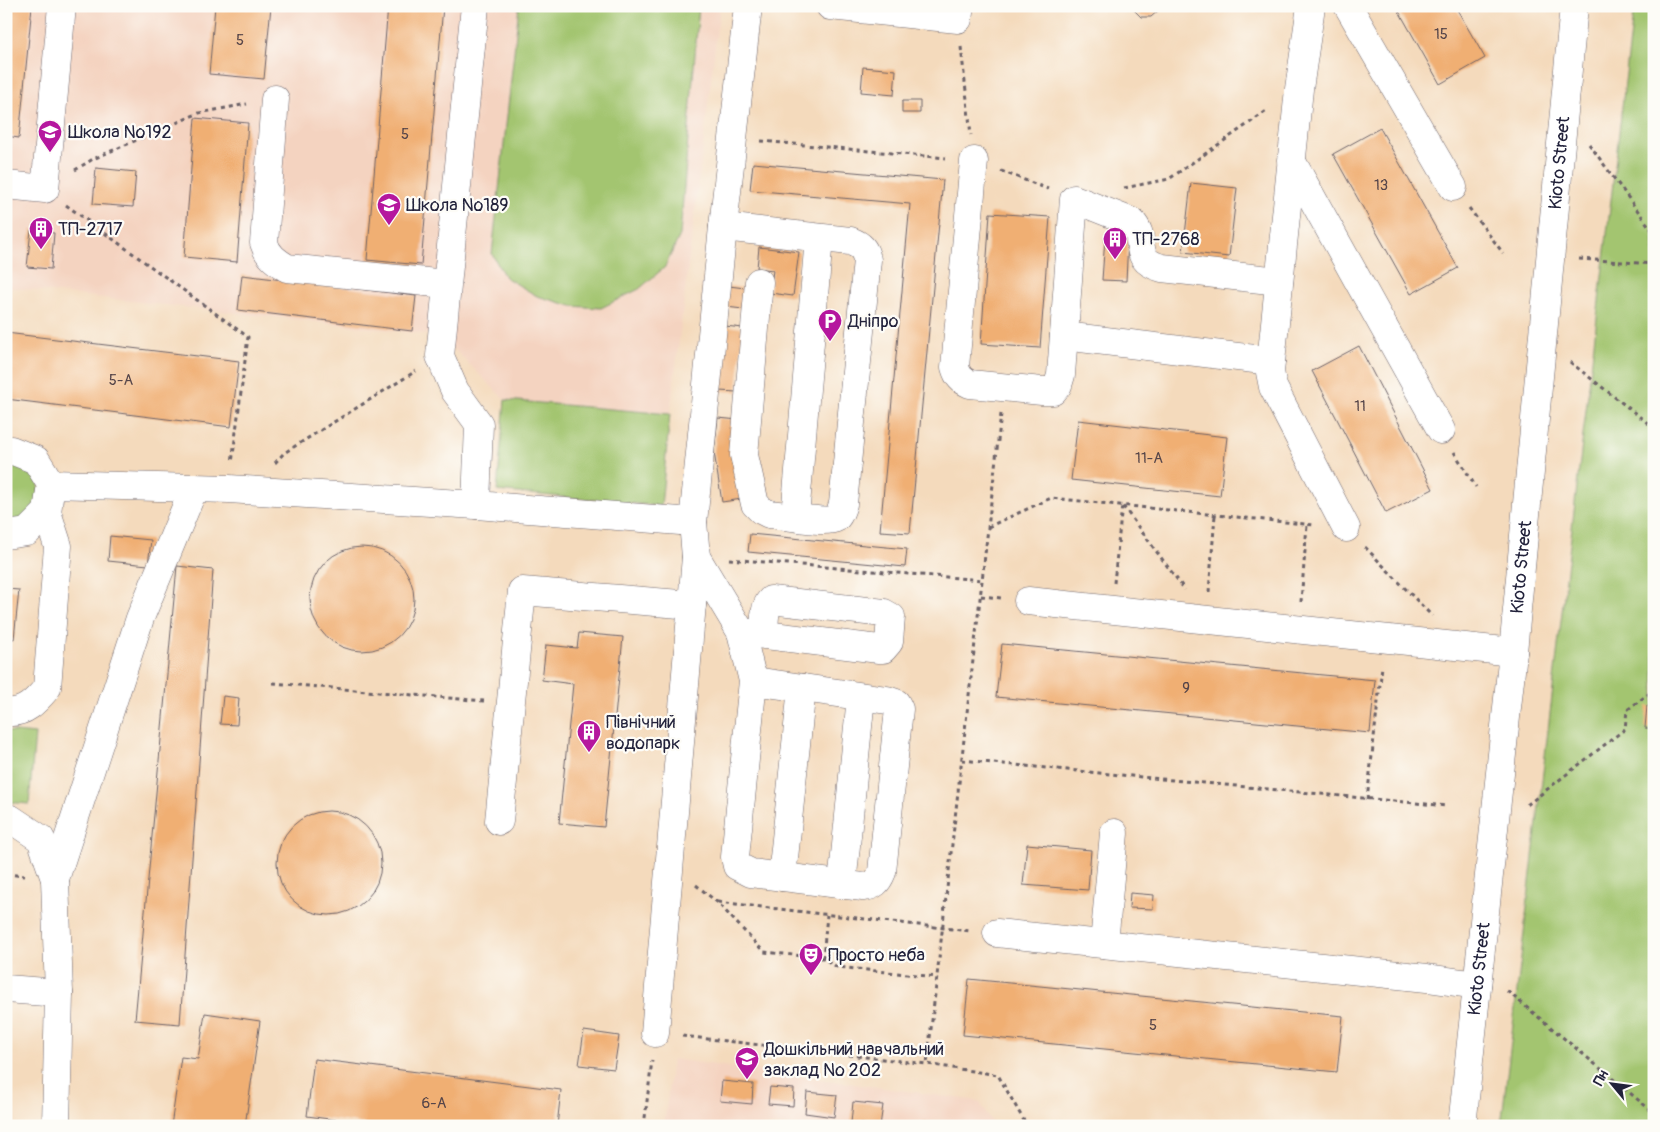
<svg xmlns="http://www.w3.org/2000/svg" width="1660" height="1132" viewBox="0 0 1660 1132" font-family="Pangolin,sans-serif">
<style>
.built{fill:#f4d3c0}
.green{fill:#a3c56f;stroke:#627455}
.building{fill:#f0af73}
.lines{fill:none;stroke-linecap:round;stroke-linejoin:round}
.minor-casing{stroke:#6c6268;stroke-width:29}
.path{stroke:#6c6268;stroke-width:3;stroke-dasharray:4 4;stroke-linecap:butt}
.minor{stroke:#fff;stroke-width:28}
.labels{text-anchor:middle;stroke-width:4.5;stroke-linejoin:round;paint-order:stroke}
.number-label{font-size:15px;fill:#564549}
.poi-label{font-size:18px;fill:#22223b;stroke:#fdfcf7;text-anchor:start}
.street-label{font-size:18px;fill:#22223b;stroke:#fdfcf7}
</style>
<rect width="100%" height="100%" fill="#fdfcf7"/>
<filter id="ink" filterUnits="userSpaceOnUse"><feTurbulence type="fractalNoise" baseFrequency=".02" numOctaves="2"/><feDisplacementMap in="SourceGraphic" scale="10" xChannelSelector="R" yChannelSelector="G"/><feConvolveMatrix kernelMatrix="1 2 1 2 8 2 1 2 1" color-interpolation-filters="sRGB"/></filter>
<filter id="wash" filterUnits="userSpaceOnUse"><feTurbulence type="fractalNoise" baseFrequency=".0096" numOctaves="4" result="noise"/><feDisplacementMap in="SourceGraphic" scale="20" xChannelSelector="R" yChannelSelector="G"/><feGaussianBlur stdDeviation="1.12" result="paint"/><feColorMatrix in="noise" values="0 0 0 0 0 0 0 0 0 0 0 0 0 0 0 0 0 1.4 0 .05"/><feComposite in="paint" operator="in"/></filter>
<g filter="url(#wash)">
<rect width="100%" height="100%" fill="#f4dabc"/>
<path class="built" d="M 6,6 L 720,6 L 670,414 L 661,506 L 497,491 L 505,400 L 441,336 L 6,287 Z
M 672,1059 L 979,1101 L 994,1126 L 664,1126 Z"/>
<path class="green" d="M 519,6 L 699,6 L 680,235 L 665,267 L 639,289 L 601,308 L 572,306 L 537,296 L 505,277 L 492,254 Z
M 1634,6 L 1654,6 L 1654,1126 L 1501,1126 Z
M 505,400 L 670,414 L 661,506 L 497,491 Z
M 6,461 L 25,465 L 39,484 L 37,506 L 23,521 L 6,524 Z
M 6,731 L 35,734 L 29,804 L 6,802 Z"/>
<g id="blocks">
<path class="building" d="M 6,6 L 32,6 L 19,138 L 6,136 Z
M 215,6 L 271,6 L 264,79 L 209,74 Z
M 388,6 L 443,6 L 421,265 L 367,260 Z
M 1130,6 L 1160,6 L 1160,9 L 1151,17 L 1141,17 Z
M 1396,6 L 1455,6 L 1485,58 L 1440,84 Z
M 863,67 L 896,70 L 894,95 L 861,92 Z
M 902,101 L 920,101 L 920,113 L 902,113 Z
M 195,118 L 248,123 L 237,262 L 184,257 Z
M 1380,128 L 1458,268 L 1411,294 L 1333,154 Z
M 753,163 L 943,180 L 910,533 L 880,531 L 910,204 L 750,190 Z
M 96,168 L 136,172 L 133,207 L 93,204 Z
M 1191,183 L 1237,188 L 1229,257 L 1183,252 Z
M 990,213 L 1050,217 L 1040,348 L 981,344 Z
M 31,230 L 54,233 L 51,269 L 27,267 Z
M 1105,238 L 1128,240 L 1126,281 L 1102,280 Z
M 759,247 L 799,252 L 793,296 L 770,293 L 773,270 L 757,268 Z
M 242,275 L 416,296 L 412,331 L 238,310 Z
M 729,286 L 745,288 L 743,309 L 726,307 Z
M 725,326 L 743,328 L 737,392 L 719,391 Z
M 6,333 L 239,361 L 231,427 L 6,399 Z
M 1359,346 L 1433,489 L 1386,513 L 1312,371 Z
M 718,418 L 739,420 L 742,499 L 722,502 L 714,452 Z
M 1078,420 L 1227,437 L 1220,496 L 1071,480 Z
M 750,534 L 907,549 L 905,567 L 748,552 Z
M 110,536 L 151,540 L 148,565 L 108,561 Z
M310 599a52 52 0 1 1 104 0a52 52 0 1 1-104 0Z
M 177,566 L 213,570 L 180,1024 L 135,1020 Z
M 6,589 L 19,590 L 14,639 L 6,638 Z
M 579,633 L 623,637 L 604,827 L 559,823 L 573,684 L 542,680 L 546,645 L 577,648 Z
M 1002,644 L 1375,680 L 1370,733 L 996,697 Z
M 223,696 L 239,698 L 237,725 L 220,724 Z
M 1647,706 L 1654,707 L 1654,729 L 1645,728 Z
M277 863a52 52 0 1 1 104 0a52 52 0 1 1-104 0Z
M 1027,844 L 1091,850 L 1088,890 L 1023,885 Z
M 1130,893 L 1154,895 L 1153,909 L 1129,908 Z
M 969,979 L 1343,1016 L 1337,1072 L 963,1035 Z
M 205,1013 L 260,1021 L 245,1126 L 171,1126 L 181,1057 L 198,1059 Z
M 584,1031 L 619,1036 L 614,1069 L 579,1065 Z
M 314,1059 L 561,1090 L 557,1126 L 381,1126 L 307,1116 Z
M 722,1081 L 753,1084 L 752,1104 L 720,1101 Z
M 770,1087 L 794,1089 L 793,1106 L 768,1104 Z
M 807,1092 L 837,1095 L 834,1117 L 805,1113 Z
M 853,1102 L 883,1105 L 880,1126 L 851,1123 Z
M 924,1121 L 941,1125 L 941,1126 L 923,1126 Z"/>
</g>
</g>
<g filter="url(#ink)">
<use href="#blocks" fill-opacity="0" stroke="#6c6268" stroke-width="1"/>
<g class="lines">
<defs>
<g id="minor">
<path d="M 475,6 L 440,356 L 455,391 L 479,424 L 476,505"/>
<path d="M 830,6 L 958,19 L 960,6"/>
<path d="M 1311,6 L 1299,89 L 1270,372 L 1273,387 L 1346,528"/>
<path d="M 1348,6 L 1453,187"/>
<path d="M 275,99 L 264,243 C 268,256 276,261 287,268 L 446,284"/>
<path d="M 1291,160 L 1441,430"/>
<path d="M 974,161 L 955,367 C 958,377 961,380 970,384 L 1042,391 L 1053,391 L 1058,385 L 1061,375 L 1074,199 L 1132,222 C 1149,240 1129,259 1162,268 L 1279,281"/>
<path d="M 6,185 L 45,189 L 62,6"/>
<path d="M 723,227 L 850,241 C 861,245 865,249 867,260 L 843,504 C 841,509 840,515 836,518 C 826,524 783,515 769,514 L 761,510 L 755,504 L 744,455 L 759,282"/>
<path d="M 1064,336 L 1271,361"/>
<path d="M 6,452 L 11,450 L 36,460 L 51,484 L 47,512 L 27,532 L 6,535"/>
<path d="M 51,484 L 229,489 L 476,505 L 693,522"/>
<path d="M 795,517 L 819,238"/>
<path d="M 696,557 L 741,632 L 753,681 L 887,700 L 896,703 L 899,709 L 882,872 C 878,882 874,886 863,887 L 751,873 L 737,866 L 735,857 L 753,681"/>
<path d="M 1028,601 L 1513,652"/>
<path d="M 741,632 L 879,649 L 883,649 L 889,642 L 891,617 L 884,613 L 771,600 C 763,608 765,624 764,635"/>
<path d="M 6,712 C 25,714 36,701 47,688 L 58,546 L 47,512"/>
<path d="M 6,818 L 11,819 L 41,839 L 55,879 L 59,993 L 56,1126"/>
<path d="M 499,821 L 522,591 L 692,605"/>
<path d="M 782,877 L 802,688"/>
<path d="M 55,879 L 140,618 L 194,488"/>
<path d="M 842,885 L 861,697"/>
<path d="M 997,933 L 1427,978 L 1477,985"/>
<path d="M 1104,944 L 1114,833"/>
<path d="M 6,989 L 59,993"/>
<path d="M 655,1033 L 696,557 L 693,522 L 723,227 L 748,6"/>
<path id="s1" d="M 1462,1126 L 1513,652 L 1574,6"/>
</g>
</defs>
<use href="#minor" class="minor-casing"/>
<path class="path" d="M 961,47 L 971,135
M 761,141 L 946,158
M 1589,144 L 1654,233
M 75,170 L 93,159 L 199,113 L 247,104
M 1001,171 L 1048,189
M 1124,188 L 1169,179 L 1268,110
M 66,205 L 248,337 L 232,463
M 1469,208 L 1503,253
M 1579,259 L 1654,264
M 1570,362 L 1654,428
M 1001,414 L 927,1064 L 998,1075 L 1027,1126
M 1454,452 L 1476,487
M 275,463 L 284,453 L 416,371
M 988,527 L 1051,498 L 1314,525
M 1365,547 L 1432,616
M 729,559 L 982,580
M 1114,583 L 1122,505 L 1185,590
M 1209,592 L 1215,515
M 981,596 L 1002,598
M 1301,602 L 1307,525
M 273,683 L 484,701
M 962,760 L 1447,806
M 1367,800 L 1382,666
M 1527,805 L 1625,729 L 1627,710 L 1654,690
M 6,874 L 25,876
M 696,885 L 717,902 L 764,952 L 823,958 L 837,967 L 937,977
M 718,902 L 970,931
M 823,958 L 827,915
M 1507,991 L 1654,1113
M 682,1036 L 927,1064
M 644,1126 L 652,1060"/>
<use href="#minor" class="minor"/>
</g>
</g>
<defs>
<symbol id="school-pin" viewBox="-11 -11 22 30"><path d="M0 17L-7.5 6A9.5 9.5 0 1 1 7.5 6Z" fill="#b5179e" stroke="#fdfcf7"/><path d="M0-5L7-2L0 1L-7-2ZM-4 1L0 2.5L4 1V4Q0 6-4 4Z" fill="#fff"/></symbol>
<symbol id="building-pin" viewBox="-11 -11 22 30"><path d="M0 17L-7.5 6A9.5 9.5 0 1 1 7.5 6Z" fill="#b5179e" stroke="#fdfcf7"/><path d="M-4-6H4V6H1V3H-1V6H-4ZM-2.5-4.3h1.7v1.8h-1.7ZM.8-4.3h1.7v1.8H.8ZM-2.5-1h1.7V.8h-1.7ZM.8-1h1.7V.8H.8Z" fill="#fff"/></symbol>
<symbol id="parking-pin" viewBox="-11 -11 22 30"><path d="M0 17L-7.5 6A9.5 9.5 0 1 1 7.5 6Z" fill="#b5179e" stroke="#fdfcf7"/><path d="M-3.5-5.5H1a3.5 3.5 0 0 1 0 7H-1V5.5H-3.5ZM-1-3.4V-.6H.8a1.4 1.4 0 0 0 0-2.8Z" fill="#fff"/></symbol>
<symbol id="theatre-pin" viewBox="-11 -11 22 30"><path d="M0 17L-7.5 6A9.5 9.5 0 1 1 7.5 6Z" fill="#b5179e" stroke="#fdfcf7"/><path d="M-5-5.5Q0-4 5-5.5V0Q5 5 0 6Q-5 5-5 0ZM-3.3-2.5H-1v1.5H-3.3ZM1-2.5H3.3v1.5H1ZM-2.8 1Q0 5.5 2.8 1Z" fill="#fff"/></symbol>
</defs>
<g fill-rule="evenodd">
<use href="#school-pin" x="36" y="118" width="28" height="38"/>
<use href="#school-pin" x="375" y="191" width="28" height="38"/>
<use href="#building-pin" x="27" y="215" width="28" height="38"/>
<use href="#building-pin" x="1101" y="225" width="28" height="38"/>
<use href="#parking-pin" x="816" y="307" width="28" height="38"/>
<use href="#building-pin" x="575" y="718" width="28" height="38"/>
<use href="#theatre-pin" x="797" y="941" width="28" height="38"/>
<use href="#school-pin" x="733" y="1045" width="28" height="38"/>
</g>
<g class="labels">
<g class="number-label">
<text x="1441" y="39">15</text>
<text x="240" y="45">5</text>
<text x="405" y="139">5</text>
<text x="1381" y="190">13</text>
<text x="121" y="385">5-А</text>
<text x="1360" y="411">11</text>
<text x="1149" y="463">11-А</text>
<text x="1186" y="693">9</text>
<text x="1153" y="1030">5</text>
<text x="434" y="1108">6-А</text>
</g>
<g class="poi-label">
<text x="68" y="138">Школа №192</text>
<text x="406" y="211">Школа №189</text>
<text x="58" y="235">ТП-2717</text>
<text x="1132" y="245">ТП-2768</text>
<text x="848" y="327">Дніпро</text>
<text x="606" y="728">Північний<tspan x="606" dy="21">водопарк</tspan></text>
<text x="828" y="961">Просто неба</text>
<text x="764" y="1055">Дошкільний навчальний<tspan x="764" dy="21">заклад № 202</tspan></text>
</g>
<g class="street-label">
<text dy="6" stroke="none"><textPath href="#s1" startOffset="968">Kioto Street</textPath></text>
<text dy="6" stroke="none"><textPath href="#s1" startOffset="562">Kioto Street</textPath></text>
<text dy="6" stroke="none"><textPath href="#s1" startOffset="158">Kioto Street</textPath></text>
</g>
</g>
<rect width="1660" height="1132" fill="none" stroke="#fdfcf7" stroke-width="25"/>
<g transform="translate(1612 1084) rotate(299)" stroke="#fdfcf7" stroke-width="4" paint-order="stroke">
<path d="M0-4L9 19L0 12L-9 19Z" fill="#22223b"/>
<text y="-8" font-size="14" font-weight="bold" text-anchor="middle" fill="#22223b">Пн</text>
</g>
</svg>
